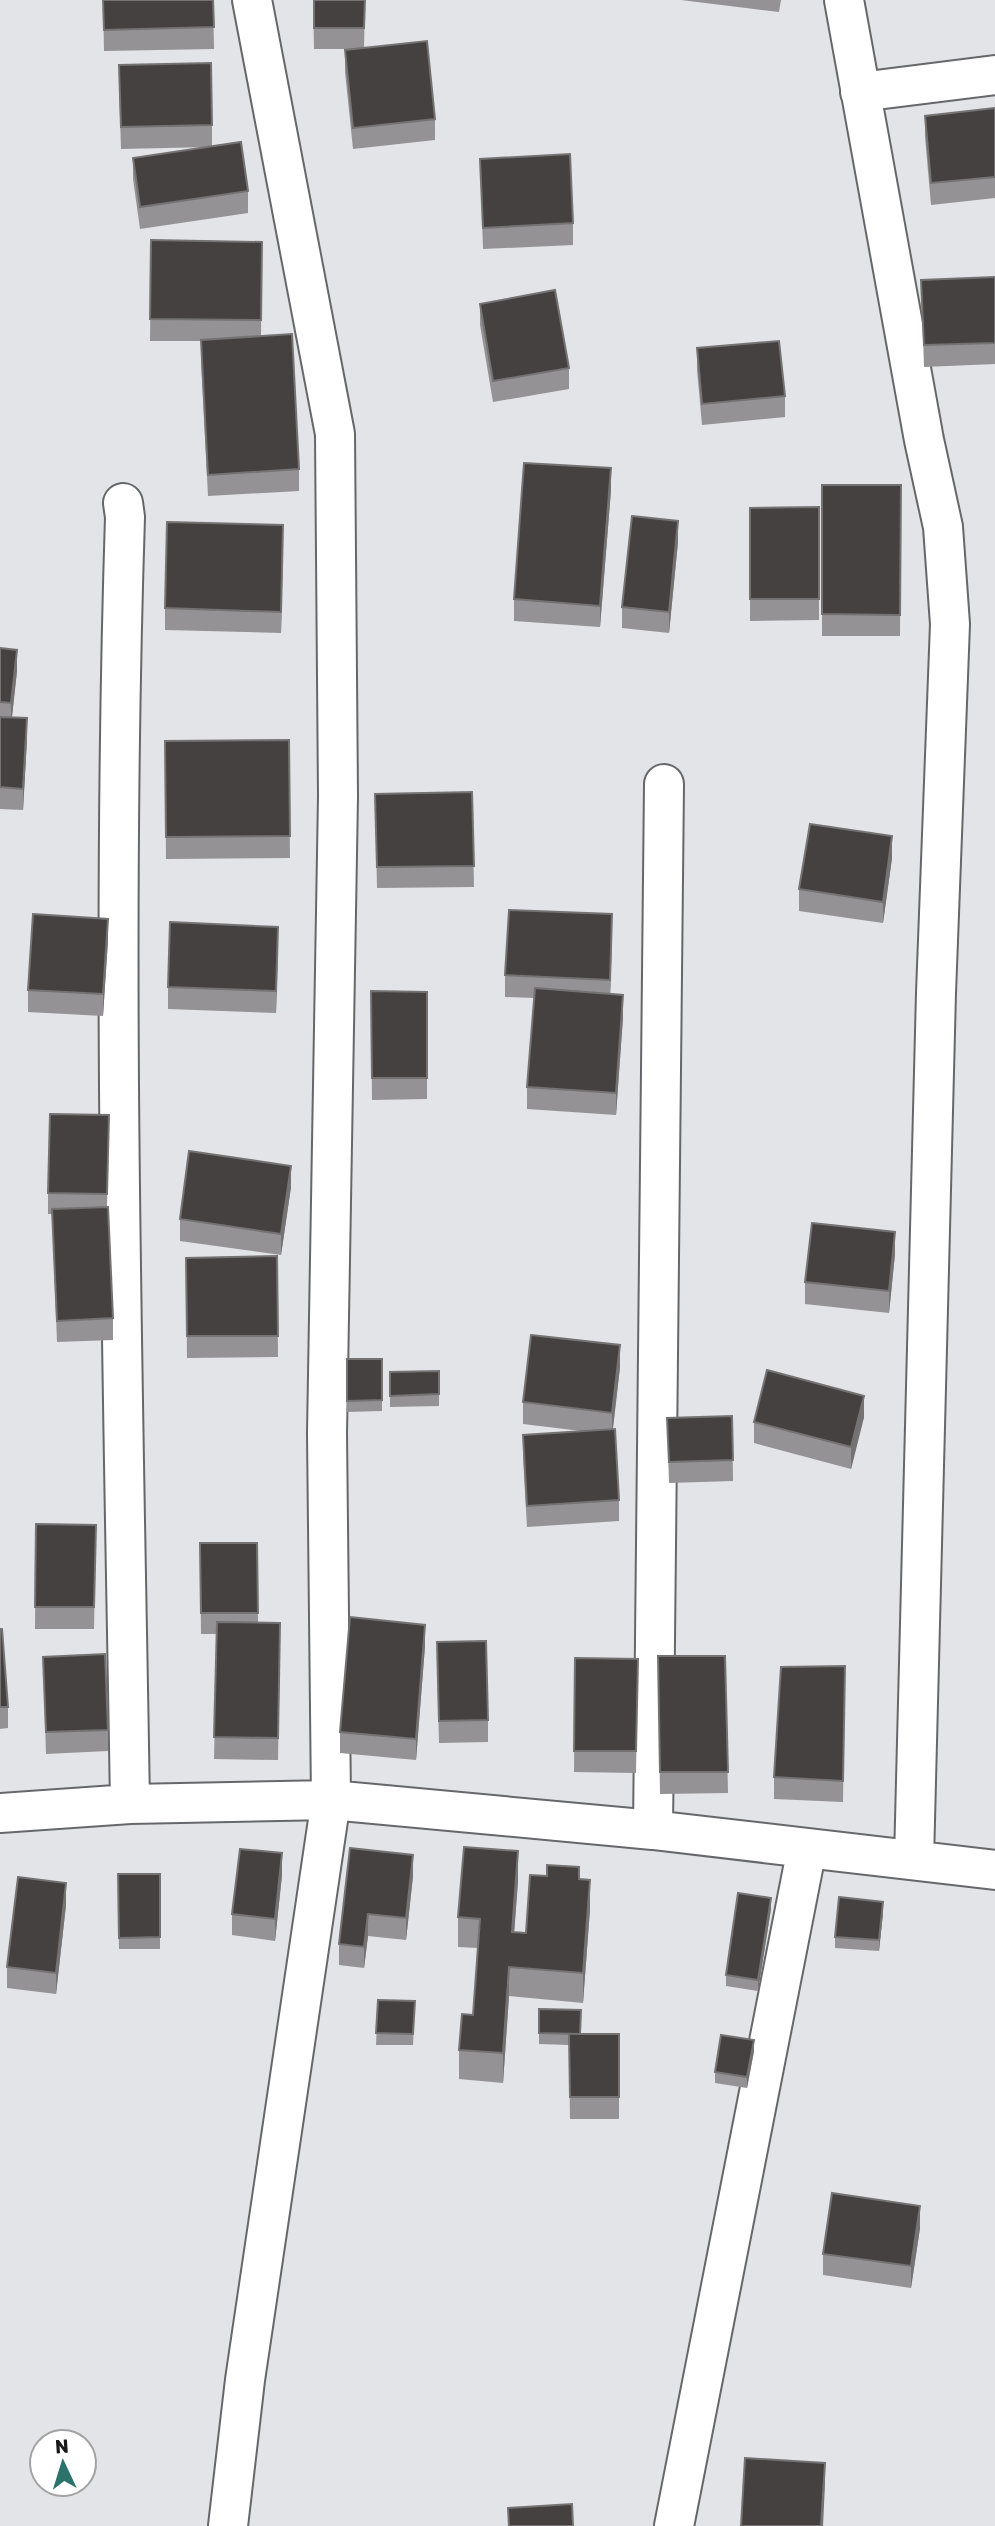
<svg xmlns="http://www.w3.org/2000/svg" width="995" height="2526" viewBox="0 0 995 2526" font-family="Rubik,sans-serif">
<style>
.lines{fill:none;stroke-linecap:round;stroke-linejoin:round}
.street-casing{stroke:#66676a;stroke-width:42}
.street{stroke:#fff;stroke-width:38}
.wall{fill:#949294}
.shaded-wall{fill:#747272}
.building{fill:#444140;stroke:#747272;stroke-width:2}
</style>
<rect width="100%" height="100%" fill="#e3e4e7"/>
<g class="lines">
<defs>
<path id="street" d="M 844,0 L 924,440 L 943,527 L 950,624 L 936,993 L 914,1860
M 860,92 L 995,75
M 123,503 L 125,517 C 111,946 123,1375 130,1804
M 0,1813 L 130,1804 L 331,1800 L 653,1830 L 995,1870
M 653,1830 L 664,784
M 228,2526 L 245,2380 L 331,1800 L 327,1433 L 338,796 L 335,434 L 252,0
M 674,2526 L 807,1848"/>
</defs>
<use href="#street" class="street-casing"/>
<use href="#street" class="street"/>
</g>
<path class="wall" d="M 103,0 L 213,0 L 214,49 L 104,51 Z
M 313,0 L 365,0 L 364,48 L 435,119 L 435,140 L 353,149 L 345,72 L 345,50 L 357,49 L 314,49 Z
M 681,0 L 781,0 L 779,12 Z
M 119,86 L 212,125 L 212,146 L 248,191 L 248,213 L 140,229 L 133,179 L 133,158 L 210,147 L 121,149 Z
M 995,108 L 995,198 L 931,205 L 925,137 L 925,116 Z
M 480,159 L 573,223 L 573,245 L 483,249 Z
M 151,240 L 262,242 L 261,336 L 299,469 L 299,491 L 208,496 L 201,361 L 201,341 L 150,341 Z
M 995,277 L 995,364 L 924,367 L 921,280 Z
M 480,304 L 569,368 L 569,389 L 493,402 L 480,325 Z
M 697,348 L 785,396 L 785,417 L 702,425 L 697,370 Z
M 822,485 L 901,485 L 900,636 L 822,636 Z
M 611,490 L 600,627 L 514,621 L 514,599 Z
M 819,507 L 819,620 L 750,621 L 750,508 Z
M 678,542 L 669,633 L 622,628 L 622,607 Z
M 283,547 L 281,633 L 165,630 L 165,608 Z
M 0,648 L 17,671 L 12,717 L 27,739 L 23,810 L 0,809 Z
M 289,740 L 290,858 L 166,859 L 165,741 Z
M 472,792 L 474,887 L 377,888 L 375,794 Z
M 892,858 L 883,923 L 799,911 L 799,889 Z
M 612,935 L 610,994 L 623,1017 L 616,1115 L 527,1109 L 527,1087 L 534,998 L 505,997 L 505,975 Z
M 108,940 L 103,1016 L 28,1012 L 28,990 Z
M 278,948 L 276,1013 L 168,1009 L 168,987 Z
M 371,991 L 427,992 L 427,1099 L 372,1100 Z
M 109,1115 L 107,1207 L 113,1318 L 113,1340 L 57,1342 L 52,1214 L 48,1214 L 48,1193 Z
M 291,1187 L 281,1255 L 180,1241 L 180,1219 Z
M 895,1254 L 889,1313 L 805,1304 L 805,1282 Z
M 277,1256 L 278,1357 L 187,1358 L 186,1258 Z
M 347,1359 L 382,1359 L 382,1411 L 347,1412 Z
M 620,1367 L 613,1429 L 619,1500 L 619,1521 L 527,1527 L 523,1456 L 523,1435 L 581,1431 L 523,1424 L 523,1402 Z
M 439,1371 L 439,1406 L 390,1407 L 390,1372 Z
M 732,1416 L 733,1481 L 669,1483 L 667,1418 Z
M 864,1417 L 851,1469 L 754,1443 L 754,1422 Z
M 36,1524 L 96,1525 L 94,1629 L 35,1629 Z
M 200,1543 L 257,1543 L 258,1623 L 280,1645 L 278,1760 L 214,1759 L 217,1634 L 201,1634 Z
M 0,1629 L 8,1707 L 8,1728 L 0,1729 Z
M 425,1646 L 416,1760 L 340,1753 L 340,1732 Z
M 658,1656 L 725,1656 L 728,1793 L 660,1794 Z
M 43,1657 L 108,1730 L 108,1751 L 46,1754 Z
M 575,1658 L 638,1659 L 636,1773 L 574,1772 Z
M 437,1663 L 488,1720 L 488,1742 L 439,1743 Z
M 845,1666 L 843,1802 L 774,1799 L 774,1777 Z
M 350,1848 L 413,1876 L 406,1940 L 368,1936 L 364,1968 L 339,1965 L 339,1944 Z
M 118,1874 L 160,1874 L 160,1949 L 119,1949 Z
M 282,1875 L 275,1941 L 232,1935 L 232,1914 Z
M 579,1879 L 590,1909 L 583,2003 L 509,1996 L 503,2083 L 459,2079 L 459,2050 L 473,2015 L 478,1948 L 458,1947 L 458,1917 L 518,1881 L 514,1933 L 526,1933 Z
M 66,1905 L 56,1994 L 7,1988 L 7,1967 Z
M 771,1909 L 758,1991 L 726,1986 L 726,1975 Z
M 883,1913 L 879,1951 L 835,1948 L 835,1937 Z
M 378,2000 L 415,2001 L 413,2045 L 376,2045 Z
M 539,2009 L 580,2034 L 619,2034 L 619,2119 L 570,2119 L 569,2045 L 539,2044 Z
M 754,2051 L 747,2088 L 715,2083 L 715,2072 Z
M 920,2228 L 911,2288 L 823,2275 L 823,2254 Z"/>
<path class="shaded-wall" d="M 611,468 L 611,490 L 600,627 L 600,606 Z
M 678,521 L 678,542 L 669,633 L 669,612 Z
M 283,525 L 283,547 L 281,633 L 281,612 Z
M 17,650 L 17,671 L 11,725 L 11,703 Z
M 27,718 L 27,739 L 23,810 L 23,789 Z
M 892,836 L 892,858 L 883,923 L 883,902 Z
M 612,914 L 612,935 L 610,1002 L 610,980 Z
M 108,919 L 108,940 L 103,1016 L 103,994 Z
M 278,927 L 278,948 L 276,1013 L 276,991 Z
M 623,995 L 623,1017 L 616,1115 L 616,1093 Z
M 291,1166 L 291,1187 L 281,1255 L 281,1234 Z
M 895,1232 L 895,1254 L 889,1313 L 889,1291 Z
M 620,1345 L 620,1367 L 612,1435 L 612,1413 Z
M 864,1396 L 864,1417 L 851,1469 L 851,1447 Z
M 425,1625 L 425,1646 L 416,1760 L 416,1739 Z
M 518,1851 L 518,1881 L 512,1962 L 512,1932 Z
M 282,1853 L 282,1875 L 275,1941 L 275,1919 Z
M 413,1855 L 413,1876 L 406,1940 L 406,1918 Z
M 590,1880 L 590,1909 L 583,2003 L 583,1973 Z
M 66,1883 L 66,1905 L 56,1994 L 56,1973 Z
M 771,1898 L 771,1909 L 758,1991 L 758,1980 Z
M 883,1902 L 883,1913 L 879,1951 L 879,1940 Z
M 368,1914 L 368,1936 L 364,1968 L 364,1947 Z
M 509,1967 L 509,1996 L 503,2083 L 503,2053 Z
M 754,2040 L 754,2051 L 747,2088 L 747,2077 Z
M 920,2206 L 920,2228 L 911,2288 L 911,2266 Z
M 825,2463 L 825,2484 L 823,2526 L 821,2526 Z"/>
<path class="building" d="M 103,0 L 213,0 L 214,27 L 104,30 Z
M 314,0 L 365,0 L 364,28 L 314,28 Z
M 427,41 L 435,119 L 353,128 L 345,50 Z
M 211,63 L 212,125 L 121,127 L 119,65 Z
M 995,108 L 995,177 L 931,183 L 925,116 Z
M 241,142 L 248,191 L 140,207 L 133,158 Z
M 570,154 L 573,223 L 483,228 L 480,159 Z
M 151,240 L 262,242 L 261,320 L 150,319 Z
M 995,277 L 995,343 L 924,345 L 921,280 Z
M 555,290 L 569,368 L 493,381 L 480,304 Z
M 292,334 L 299,469 L 208,475 L 201,340 Z
M 779,341 L 785,396 L 702,404 L 697,348 Z
M 524,463 L 611,468 L 600,606 L 514,599 Z
M 822,485 L 901,485 L 900,615 L 822,614 Z
M 819,507 L 819,599 L 750,599 L 750,508 Z
M 632,516 L 678,521 L 669,612 L 622,607 Z
M 167,522 L 283,525 L 281,612 L 165,608 Z
M 0,648 L 17,650 L 11,703 L 0,702 Z
M 0,717 L 27,718 L 23,789 L 0,787 Z
M 289,740 L 290,836 L 166,837 L 165,741 Z
M 472,792 L 474,866 L 377,867 L 375,794 Z
M 810,824 L 892,836 L 883,902 L 799,889 Z
M 509,910 L 612,914 L 610,980 L 505,975 Z
M 33,914 L 108,919 L 103,994 L 28,990 Z
M 170,922 L 278,927 L 276,991 L 168,987 Z
M 535,988 L 623,995 L 616,1093 L 527,1087 Z
M 371,991 L 427,992 L 427,1078 L 372,1078 Z
M 50,1114 L 109,1115 L 107,1194 L 48,1193 Z
M 189,1151 L 291,1166 L 281,1234 L 180,1219 Z
M 108,1207 L 113,1318 L 57,1321 L 52,1209 Z
M 812,1223 L 895,1232 L 889,1291 L 805,1282 Z
M 277,1256 L 278,1336 L 187,1336 L 186,1258 Z
M 531,1335 L 620,1345 L 612,1413 L 523,1402 Z
M 347,1359 L 382,1359 L 382,1400 L 347,1401 Z
M 767,1370 L 864,1396 L 851,1447 L 754,1422 Z
M 439,1371 L 439,1394 L 390,1396 L 390,1372 Z
M 732,1416 L 733,1460 L 669,1462 L 667,1418 Z
M 615,1429 L 619,1500 L 527,1506 L 523,1435 Z
M 36,1524 L 96,1525 L 94,1607 L 35,1607 Z
M 200,1543 L 257,1543 L 258,1613 L 201,1613 Z
M 350,1617 L 425,1625 L 416,1739 L 340,1732 Z
M 217,1622 L 280,1623 L 278,1738 L 214,1737 Z
M 0,1629 L 2,1629 L 8,1707 L 0,1707 Z
M 486,1641 L 488,1720 L 439,1721 L 437,1642 Z
M 105,1654 L 108,1730 L 46,1732 L 43,1657 Z
M 658,1656 L 725,1656 L 728,1772 L 660,1772 Z
M 575,1658 L 638,1659 L 636,1751 L 574,1751 Z
M 845,1666 L 843,1781 L 774,1777 L 781,1667 Z
M 464,1847 L 518,1851 L 512,1932 L 526,1933 L 530,1875 L 547,1876 L 547,1865 L 579,1867 L 579,1879 L 590,1880 L 583,1973 L 509,1967 L 503,2053 L 459,2050 L 462,2014 L 473,2015 L 480,1919 L 458,1917 Z
M 350,1848 L 413,1855 L 406,1918 L 368,1914 L 364,1947 L 339,1944 Z
M 240,1849 L 282,1853 L 275,1919 L 232,1914 Z
M 118,1874 L 160,1874 L 160,1937 L 119,1938 Z
M 18,1877 L 66,1883 L 56,1973 L 7,1967 Z
M 738,1893 L 771,1898 L 758,1980 L 726,1975 Z
M 839,1897 L 883,1902 L 879,1940 L 835,1937 Z
M 378,2000 L 415,2001 L 413,2034 L 376,2033 Z
M 539,2009 L 581,2010 L 580,2034 L 539,2033 Z
M 569,2034 L 619,2034 L 619,2097 L 570,2097 Z
M 721,2035 L 754,2040 L 747,2077 L 715,2072 Z
M 832,2193 L 920,2206 L 911,2266 L 823,2254 Z
M 745,2458 L 825,2463 L 821,2526 L 741,2526 Z
M 572,2504 L 573,2526 L 509,2526 L 508,2508 Z"/>
<g transform="translate(63 2463) rotate(356)"><circle r="33" fill="#ffffff" stroke="#a3a3a3" stroke-width="2"/>
<path d="M0-5L12 26L0 18L-12 26Z" fill="#2c736b"/>
<text y="-10" font-size="19" font-weight="bold" text-anchor="middle" fill="#19191a">N</text>
</g>
</svg>
